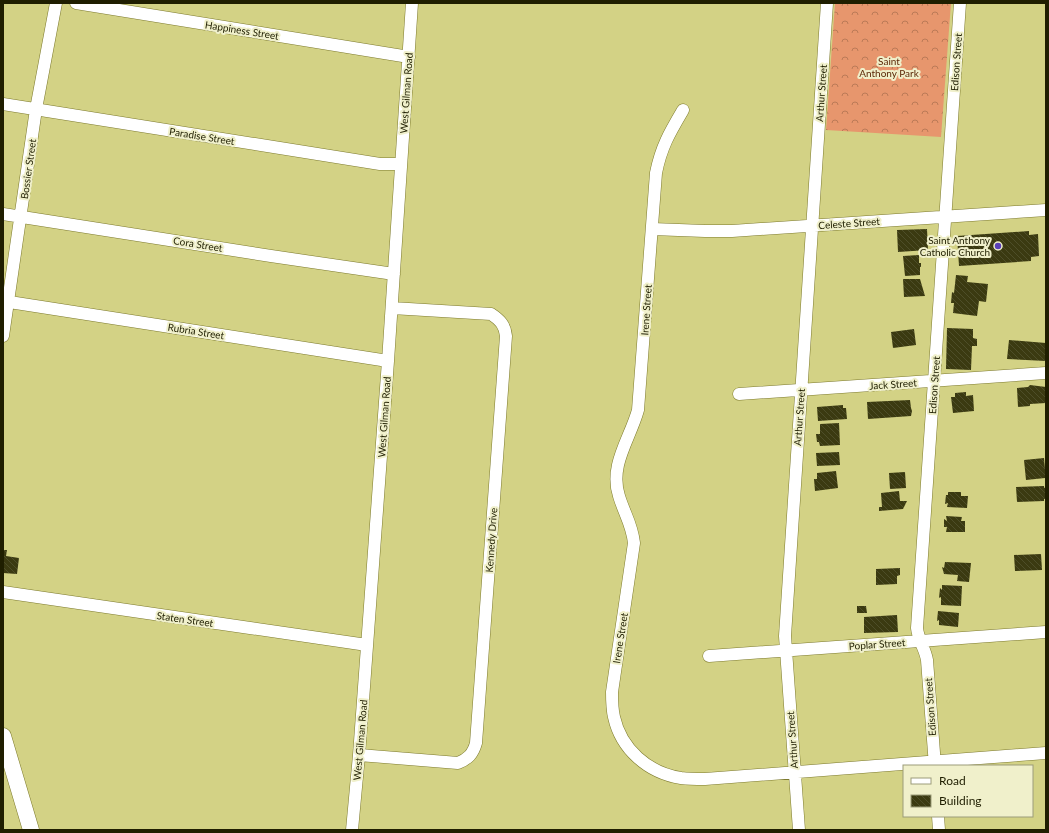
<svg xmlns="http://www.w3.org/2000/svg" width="1049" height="833" viewBox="0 0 1049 833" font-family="Lato,sans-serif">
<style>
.forest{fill:url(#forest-crowns)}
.building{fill:url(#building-back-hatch)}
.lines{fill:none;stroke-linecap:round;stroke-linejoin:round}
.minor-casing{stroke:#7d7a2d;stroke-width:13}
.secondary-casing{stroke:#7d7a2d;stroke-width:17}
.minor{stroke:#fff;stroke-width:12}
.secondary{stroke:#fff;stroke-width:16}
.poi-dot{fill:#5a40b8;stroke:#f0f0cb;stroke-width:1.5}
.labels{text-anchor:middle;stroke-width:4;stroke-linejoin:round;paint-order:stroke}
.street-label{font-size:10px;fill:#1f1e00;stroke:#f0f0cb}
.park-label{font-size:10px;fill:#5c2808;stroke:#f0f0cb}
.poi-label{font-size:10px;fill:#1f1e00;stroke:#f0f0cb;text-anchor:end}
</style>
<defs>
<pattern id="forest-crowns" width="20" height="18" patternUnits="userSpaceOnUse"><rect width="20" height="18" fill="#e7966d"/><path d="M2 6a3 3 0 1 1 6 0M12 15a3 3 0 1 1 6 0" fill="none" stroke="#bb7a57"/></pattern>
<pattern id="building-back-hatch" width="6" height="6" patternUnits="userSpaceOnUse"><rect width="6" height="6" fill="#3b3a11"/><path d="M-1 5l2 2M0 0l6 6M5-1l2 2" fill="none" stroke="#4e4e29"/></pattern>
</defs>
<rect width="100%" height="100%" fill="#d3d285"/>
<path class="forest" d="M 835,3 L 951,3 L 941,137 L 826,130 Z"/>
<path class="building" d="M 927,229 L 928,250 L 898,252 L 897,230 Z
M 1029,231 L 1029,235 L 1038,234 L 1039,256 L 1031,257 L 1031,261 L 959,266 L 957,236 Z
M 919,255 L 919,263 L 921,263 L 921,267 L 920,267 L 920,275 L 905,276 L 903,256 Z
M 956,275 L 968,276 L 967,282 L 988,284 L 986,302 L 979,301 L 977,316 L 953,313 L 954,303 L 951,303 L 952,292 L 954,293 Z
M 903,279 L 920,279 L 925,296 L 904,297 Z
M 947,328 L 973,329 L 973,338 L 977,339 L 977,346 L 972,346 L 971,370 L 946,369 Z
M 914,329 L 916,345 L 893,348 L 891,332 Z
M 1009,340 L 1046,343 L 1046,361 L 1007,359 Z
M 1030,385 L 1046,387 L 1046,403 L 1030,404 L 1030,406 L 1018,407 L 1017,388 L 1028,387 Z
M 966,392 L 966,396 L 973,395 L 974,411 L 953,413 L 951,397 L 955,397 L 955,393 Z
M 910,400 L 911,408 L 912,411 L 911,416 L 868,419 L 867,402 Z
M 843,405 L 843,408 L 846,408 L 847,419 L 818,421 L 817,407 Z
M 839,423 L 840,445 L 820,446 L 819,442 L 817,442 L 816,434 L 820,434 L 820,424 Z
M 839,452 L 840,465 L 817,466 L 816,453 Z
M 1044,458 L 1045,469 L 1046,469 L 1045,478 L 1026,480 L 1024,460 Z
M 836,471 L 838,488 L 815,491 L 814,479 L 817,479 L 817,473 Z
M 905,472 L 906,488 L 890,489 L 889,473 Z
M 1044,486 L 1044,488 L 1046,487 L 1046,499 L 1044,499 L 1044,501 L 1017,502 L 1016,487 Z
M 899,491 L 900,501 L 907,501 L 903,509 L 879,511 L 879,507 L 882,507 L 881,493 Z
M 948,492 L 961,492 L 961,496 L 968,496 L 967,508 L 947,507 L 948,503 L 945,504 L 946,495 L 948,495 Z
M 946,516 L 962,517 L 961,521 L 965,521 L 965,532 L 946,532 L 947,527 L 944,527 L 944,519 L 947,521 Z
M 3,550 L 7,550 L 6,556 L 19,558 L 17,574 L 3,573 Z
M 1041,554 L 1042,570 L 1015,571 L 1014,555 Z
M 945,562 L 971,563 L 969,582 L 957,581 L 958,575 L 944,574 L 942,567 L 944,568 Z
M 900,568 L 900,575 L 897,576 L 897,584 L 876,585 L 876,569 Z
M 942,585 L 962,586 L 961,606 L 941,605 L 941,597 L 939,598 L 940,588 L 942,590 Z
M 857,606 L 866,606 L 867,613 L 857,613 Z
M 938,611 L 959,613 L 958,627 L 939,625 L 939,620 L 937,621 Z
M 897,615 L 898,632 L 864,633 L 864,617 Z"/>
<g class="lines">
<defs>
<path id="minor" d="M 76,3 L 409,57
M 3,104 L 380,164 L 401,164
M 683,110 C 670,132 661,147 656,173 L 638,410 C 630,439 609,465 619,496 C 624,513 632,524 634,543 L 612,692 C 612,700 612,709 614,717 C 621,749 648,773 681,778 C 689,779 697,779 705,779 L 1046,753
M 3,214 L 271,256 L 394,274
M 652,229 L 705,231 L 732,231 L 1046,210
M 3,301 L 388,361
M 3,336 L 36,109 L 56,3
M 739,394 L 1046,373
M 3,592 L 367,645
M 709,656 L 1046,632
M 359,755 L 458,763 C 468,759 473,754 476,743 L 506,336 C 505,325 500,320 491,314 L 392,308
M 935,766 L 927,660 C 925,648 918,640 917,628 L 960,3
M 938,816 L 939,830
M 352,830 L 359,755 L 388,361 L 412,3
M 799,830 L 785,636 L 827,3"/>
<path id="secondary" d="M 3,736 L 31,830"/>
</defs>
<use href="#minor" class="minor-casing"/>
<use href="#secondary" class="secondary-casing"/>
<use href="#minor" class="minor"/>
<use href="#secondary" class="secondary"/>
</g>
<circle class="poi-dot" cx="998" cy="246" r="4"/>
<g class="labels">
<g class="street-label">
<text transform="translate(242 30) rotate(9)" y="4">Happiness Street</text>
<text transform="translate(956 62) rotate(-86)" y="4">Edison Street</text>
<text transform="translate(406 93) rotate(-86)" y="4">West Gilman Road</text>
<text transform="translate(821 93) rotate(-86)" y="4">Arthur Street</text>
<text transform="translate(202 136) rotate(9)" y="4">Paradise Street</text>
<text transform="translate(28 169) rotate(-82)" y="4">Bossier Street</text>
<text transform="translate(849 223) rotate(-4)" y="4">Celeste Street</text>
<text transform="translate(198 244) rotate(9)" y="4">Cora Street</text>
<text transform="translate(646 310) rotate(-86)" y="4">Irene Street</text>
<text transform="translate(196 331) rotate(9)" y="4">Rubria Street</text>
<text transform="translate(893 384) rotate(-4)" y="4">Jack Street</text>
<text transform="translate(934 385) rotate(-86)" y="4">Edison Street</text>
<text transform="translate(384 417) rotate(-86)" y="4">West Gilman Road</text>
<text transform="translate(799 417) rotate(-86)" y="4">Arthur Street</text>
<text transform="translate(491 540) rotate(-86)" y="4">Kennedy Drive</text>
<text transform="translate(185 619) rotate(8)" y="4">Staten Street</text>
<text transform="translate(620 638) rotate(-81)" y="4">Irene Street</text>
<text transform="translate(877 644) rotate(-4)" y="4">Poplar Street</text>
<text transform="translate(930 707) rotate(-94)" y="4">Edison Street</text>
<text transform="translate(360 740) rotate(-85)" y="4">West Gilman Road</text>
<text transform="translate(792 740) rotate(-94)" y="4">Arthur Street</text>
</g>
<g class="park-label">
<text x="889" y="65">Saint<tspan x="889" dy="12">Anthony Park</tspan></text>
</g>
<g class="poi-label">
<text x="990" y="244">Saint Anthony<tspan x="990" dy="12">Catholic Church</tspan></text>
</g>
</g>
<rect width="1049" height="833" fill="none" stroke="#1f1e00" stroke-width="8"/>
<rect x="903" y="765" width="130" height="52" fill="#f0f0cb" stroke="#9c9c7a"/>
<rect x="911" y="778" width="20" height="6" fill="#ffffff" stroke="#9c9c7a"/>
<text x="939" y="785" font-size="12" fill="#1f1e00">Road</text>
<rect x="911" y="795" width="20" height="12" fill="url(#building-back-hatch)" stroke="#9c9c7a"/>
<text x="939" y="805" font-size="12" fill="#1f1e00">Building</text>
</svg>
